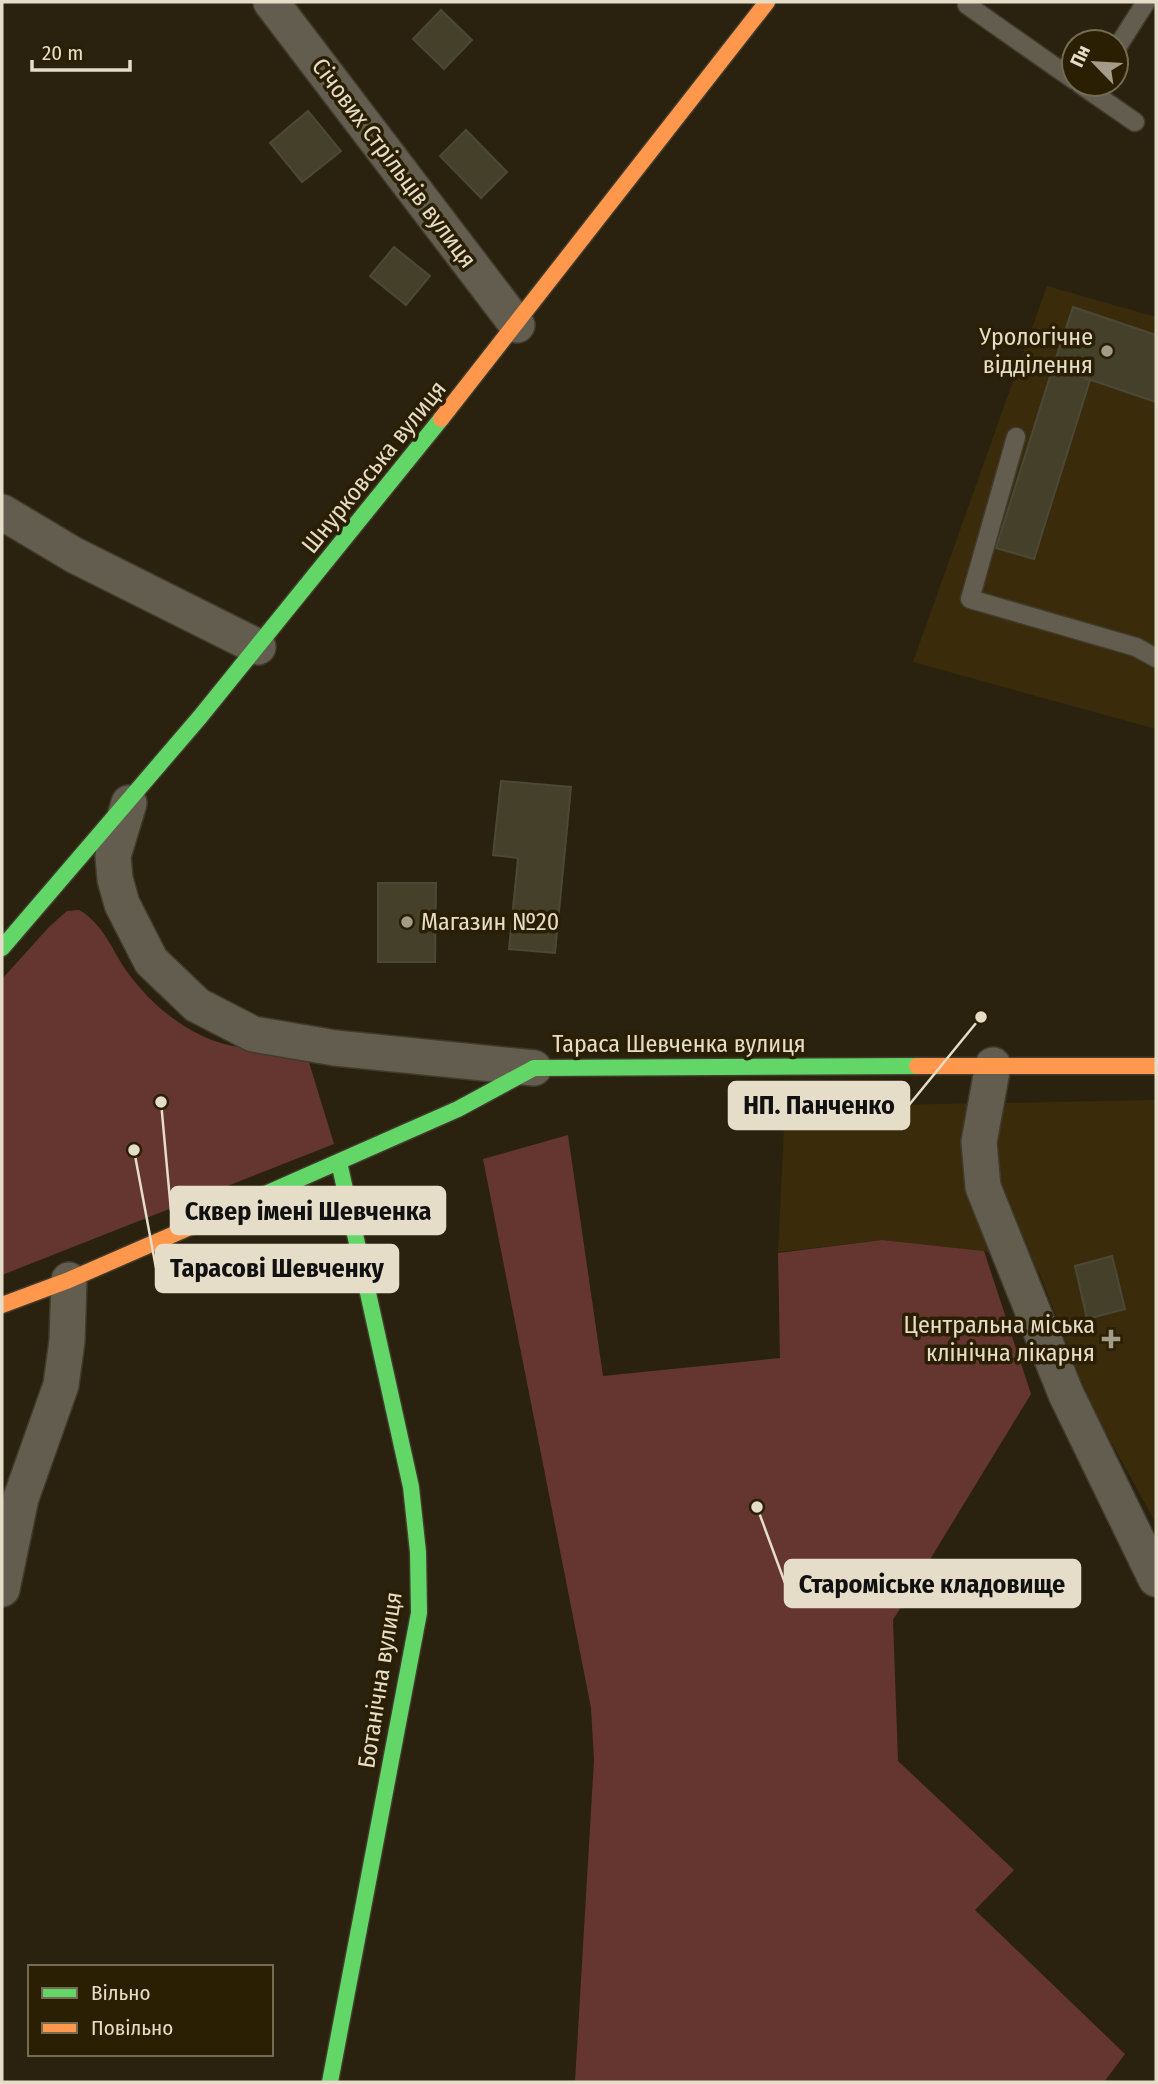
<svg xmlns="http://www.w3.org/2000/svg" width="1158" height="2084" viewBox="0 0 1158 2084" font-family="'Fira Sans Condensed',sans-serif">
<style>
.built{fill:#3a2c0b}
.green{fill:#64362f}
.building{fill:#44402a;stroke:#4c4838;stroke-width:2}
.lines{fill:none;stroke-linecap:round;stroke-linejoin:round}
.lane-casing{stroke:#413b2d;stroke-width:21}
.street-casing{stroke:#413b2d;stroke-width:38}
.fast-casing{stroke:#413b2d;stroke-width:19}
.slow-casing{stroke:#413b2d;stroke-width:19}
.lane{stroke:#635d4f;stroke-width:18}
.street{stroke:#635d4f;stroke-width:35}
.fast{stroke:#63d668;stroke-width:16}
.slow{stroke:#ff974d;stroke-width:16}
.poi-dot{fill:#a49c88;stroke:#2a1f03;stroke-width:2.5}
.labels{text-anchor:middle;stroke-width:7;stroke-linejoin:round;paint-order:stroke}
.street-label{font-size:24px;fill:#e6ddc9;stroke:#2a1f03}
.poi-label{font-size:24px;fill:#e6ddc9;stroke:#2a1f03;text-anchor:end}
.leader{fill:none;stroke:#e6ddc9;stroke-width:2.5}
.callout-dot{fill:#e6ddc9;stroke:#2a1f03;stroke-width:2.5}
.callout{fill:#e6ddc9;stroke:#e6ddc9;stroke-width:2.5}
.callout-label{font-size:26px;text-anchor:middle;font-weight:bold;fill:#111}
</style>
<rect width="100%" height="100%" fill="#2a220e"/>
<path class="built" d="M 1047,286 L 1156,317 L 1156,729 L 913,662 Z
M 1156,1100 L 1156,1523 L 1091,1406 L 1039,1272 L 984,1251 L 882,1240 L 778,1252 L 785,1107 Z"/>
<path class="green" d="M 79,910 C 104,924 112,951 128,973 C 153,1007 191,1038 233,1046 C 258,1051 283,1053 308,1059 L 334,1144 L 2,1275 L 2,979 L 49,927 L 67,911 Z
M 568,1135 L 603,1376 L 780,1358 L 778,1253 L 882,1240 L 984,1251 L 1031,1394 L 893,1620 L 898,1761 L 1014,1870 L 975,1910 L 1125,2054 L 1104,2082 L 575,2082 L 594,1760 L 591,1708 L 483,1159 Z"/>
<path class="building" d="M 441,10 L 472,40 L 444,69 L 413,39 Z
M 308,111 L 341,151 L 302,182 L 270,143 Z
M 466,130 L 507,172 L 481,198 L 440,156 Z
M 394,247 L 430,276 L 406,305 L 370,276 Z
M 1073,307 L 1156,335 L 1156,402 L 1053,367 Z
M 1053,367 L 1090,380 L 1034,559 L 996,548 Z
M 501,781 L 571,787 L 555,953 L 509,949 L 518,858 L 493,855 Z
M 378,883 L 436,883 L 435,962 L 378,962 Z
M 1112,1256 L 1125,1309 L 1087,1319 L 1075,1266 Z"/>
<g class="lines">
<defs>
<path id="lane" d="M 969,2 L 967,5 L 1074,80
M 1116,49 L 1146,2
M 1080,84 L 1135,122
M 1016,437 L 970,599 L 1136,647 L 1156,658"/>
<path id="street" d="M 271,2 L 517,325
M 2,512 L 74,555 L 258,647
M 129,803 L 113,856 L 115,879 L 122,904 L 151,961 L 197,1005 L 253,1034 L 335,1048 L 534,1068
M 993,1065 L 979,1142 L 983,1187 L 1066,1394 L 1156,1579
M 2,1589 L 21,1498 L 61,1385 L 67,1341 L 69,1280"/>
<path id="fast" d="M 2,948 L 200,717 L 441,419
M 227,1211 L 458,1109 L 534,1068 L 917,1066
M 330,2082 L 419,1613 L 418,1552 L 411,1487 L 339,1162"/>
<path id="slow" d="M 441,419 L 767,2
M 917,1066 L 1156,1066
M 2,1305 L 69,1280 L 227,1211"/>
</defs>
<use href="#lane" class="lane-casing"/>
<use href="#street" class="street-casing"/>
<use href="#fast" class="fast-casing"/>
<use href="#slow" class="slow-casing"/>
<use href="#lane" class="lane"/>
<use href="#street" class="street"/>
<use href="#fast" class="fast"/>
<use href="#slow" class="slow"/>
</g>
<g class="poi-dot">
<circle cx="1107" cy="351" r="7"/>
<circle cx="407" cy="922" r="7"/>
<path d="M1107.5 1328.5h7v7h7v7h-7v7h-7v-7h-7v-7h7z"/>
</g>
<g class="labels">
<g class="street-label">
<text transform="translate(394 163) rotate(53)" y="8">Січових Стрільців вулиця</text>
<text transform="translate(374 467) rotate(-51)" y="8">Шнурковська вулиця</text>
<text x="679" y="1052">Тараса Шевченка вулиця</text>
<text transform="translate(380 1680) rotate(-81)" y="8">Ботанічна вулиця</text>
</g>
<g class="poi-label">
<text x="1093" y="345">Урологічне<tspan x="1093" dy="28">відділення</tspan></text>
<text x="421" y="930" text-anchor="start">Магазин №20</text>
<text x="1095" y="1333">Центральна міська<tspan x="1095" dy="28">клінічна лікарня</tspan></text>
</g>
</g>
<path class="leader" d="M981 1017L909 1105M161 1102L171 1211M134 1150L156 1268M757 1507L785 1583"/>
<g class="callout-dot">
<circle cx="981" cy="1017" r="7"/>
<circle cx="161" cy="1102" r="7"/>
<circle cx="134" cy="1150" r="7"/>
<circle cx="757" cy="1507" r="7"/>
</g>
<g class="callout">
<rect x="729" y="1082" width="180" height="47" rx="7"/>
<rect x="171" y="1187" width="274" height="47" rx="7"/>
<rect x="156" y="1245" width="242" height="47" rx="7"/>
<rect x="785" y="1560" width="295" height="47" rx="7"/>
</g>
<g class="callout-label">
<text x="819" y="1114">НП. Панченко</text>
<text x="308" y="1220">Сквер імені Шевченка</text>
<text x="277" y="1277">Тарасові Шевченку</text>
<text x="932" y="1593">Староміське кладовище</text>
</g>
<rect width="1158" height="2084" fill="none" stroke="#e6ddc9" stroke-width="7"/>
<rect x="28" y="1965" width="245" height="91" fill="#2a1f03" stroke="#756b52" stroke-width="2"/>
<rect x="42" y="1988" width="35" height="10" fill="#63d668" stroke="#756b52" stroke-width="2"/>
<text x="91" y="2000" font-size="21" fill="#e6ddc9">Вільно</text>
<rect x="42" y="2023" width="35" height="10" fill="#ff974d" stroke="#756b52" stroke-width="2"/>
<text x="91" y="2035" font-size="21" fill="#e6ddc9">Повільно</text>
<g transform="translate(1095 63) rotate(295)"><circle r="33" fill="#2a1f03" stroke="#756b52" stroke-width="2"/>
<path d="M0-5L12 26L0 18L-12 26Z" fill="#a49c88"/>
<text y="-10" font-size="19" font-weight="bold" text-anchor="middle" fill="#e6ddc9">Пн</text>
</g>
<path d="M32 60v10h98v-10" fill="none" stroke="#e6ddc9" stroke-width="3.5"/>
<text x="42" y="60" font-size="21" fill="#e6ddc9" stroke="#2a1f03" stroke-width="5" paint-order="stroke">20 m</text>
</svg>
